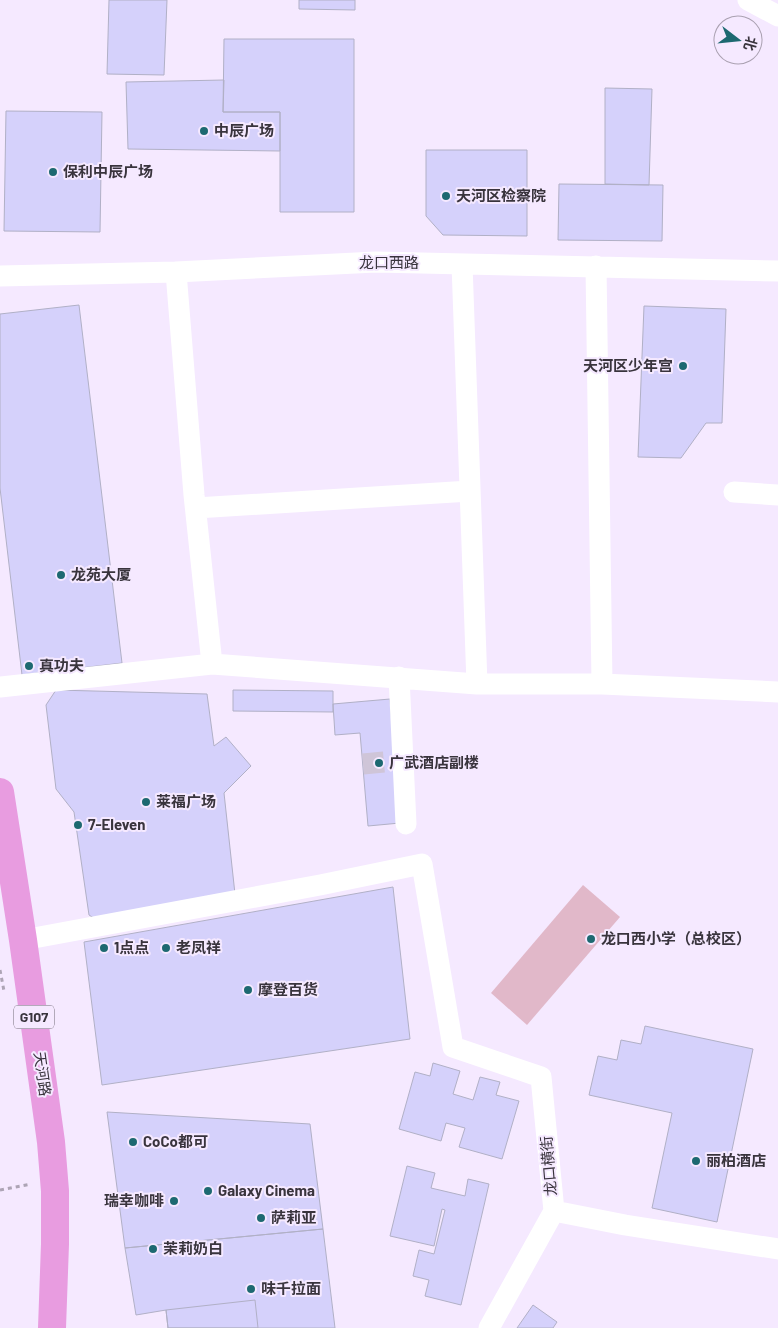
<svg xmlns="http://www.w3.org/2000/svg" width="778" height="1328" viewBox="0 0 778 1328" font-family="Barlow,'Noto Sans SC',sans-serif">
<style>
.green{fill:#e1b8c9}
.building{fill:#d5d1fb;stroke:#b1b0c6}
.lines{fill:none;stroke-linecap:round;stroke-linejoin:round}
.minor-tunnel{stroke:#cfc5d8;stroke-width:21;stroke-dasharray:21 11;stroke-linecap:butt}
.path{stroke:#ada4b5;stroke-width:3;stroke-dasharray:4 4;stroke-linecap:butt}
.minor{stroke:#fff;stroke-width:21}
.highway{stroke:#e89ce0;stroke-width:28}
.poi-dot{fill:#1d6971;stroke:#f5e9ff;stroke-width:2}
.labels{text-anchor:middle;stroke-width:4;stroke-linejoin:round;paint-order:stroke}
.shield{fill:#f5e9ff;stroke:#716a77;stroke-width:1}
.shield-label{font-size:14px;font-weight:bold;fill:#39343d}
.poi-label{font-size:15px;font-weight:bold;fill:#39343d;stroke:#f5e9ff;text-anchor:start}
.street-label{font-size:15px;fill:#39343d;stroke:#f5e9ff}
</style>
<rect width="100%" height="100%" fill="#f5e9ff"/>
<path class="green" d="M 583,885 L 620,917 L 527,1025 L 491,993 Z"/>
<path class="building" d="M 109,0 L 167,0 L 164,75 L 107,74 Z
M 299,0 L 355,0 L 355,10 L 299,9 Z
M 224,39 L 354,39 L 354,212 L 280,212 L 280,112 L 223,112 Z
M 224,80 L 223,112 L 280,112 L 280,151 L 128,149 L 126,82 Z
M 605,88 L 652,89 L 649,185 L 605,184 Z
M 6,111 L 102,112 L 100,232 L 4,231 Z
M 426,150 L 527,150 L 527,236 L 443,235 L 426,216 Z
M 559,184 L 663,185 L 662,241 L 558,240 Z
M 79,305 L 122,663 L 22,675 L 0,488 L 0,314 Z
M 644,306 L 726,309 L 722,423 L 706,423 L 681,458 L 638,457 Z
M 56,690 L 207,694 L 214,746 L 226,737 L 251,766 L 224,793 L 235,894 L 97,920 L 89,915 L 74,812 L 56,789 L 46,705 Z
M 233,690 L 333,691 L 333,712 L 233,711 Z
M 390,699 L 400,823 L 368,826 L 360,733 L 335,735 L 333,704 Z
M 393,887 L 410,1039 L 102,1085 L 84,942 Z
M 645,1026 L 753,1049 L 717,1222 L 652,1208 L 672,1113 L 589,1095 L 598,1056 L 617,1060 L 621,1040 L 641,1044 Z
M 433,1063 L 460,1071 L 453,1094 L 473,1100 L 480,1077 L 500,1082 L 496,1095 L 519,1101 L 502,1159 L 459,1147 L 465,1128 L 446,1123 L 441,1141 L 399,1129 L 415,1072 L 430,1076 Z
M 107,1112 L 310,1124 L 323,1229 L 125,1248 Z
M 407,1166 L 435,1173 L 431,1188 L 465,1196 L 468,1179 L 489,1184 L 461,1305 L 425,1296 L 429,1280 L 413,1276 L 419,1250 L 434,1254 L 445,1210 L 442,1209 L 434,1246 L 390,1236 Z
M 323,1229 L 335,1328 L 168,1328 L 166,1310 L 136,1315 L 125,1248 Z
M 255,1300 L 258,1328 L 168,1328 L 166,1310 Z
M 533,1305 L 557,1322 L 553,1328 L 517,1328 Z"/>
<g class="lines">
<path class="minor-tunnel" d="M 363,764 L 395,761"/>
<path class="path" d="M 0,970 L 4,991
M 0,1190 L 31,1184"/>
<path class="minor" d="M 748,0 L 778,16
M 462,264 L 477,684
M 596,266 L 602,684
M 176,272 L 194,495 L 212,664
M 0,276 L 176,272 L 376,262 L 778,271
M 734,492 L 778,495
M 196,508 L 470,491
M 399,677 L 406,824
M 0,687 L 212,664 L 477,684 L 602,684 L 778,692
M 23,940 L 320,885 L 422,864 L 453,1047 L 541,1077 L 554,1211 L 489,1328
M 554,1211 L 625,1225 L 778,1249"/>
<path class="highway" d="M 0,792 L 23,940 L 51,1142 L 55,1191 L 55,1244 L 52,1328"/>
</g>
<g class="poi-dot">
<circle cx="204" cy="131" r="5"/>
<circle cx="53" cy="172" r="5"/>
<circle cx="446" cy="196" r="5"/>
<circle cx="683" cy="366" r="5"/>
<circle cx="61" cy="575" r="5"/>
<circle cx="29" cy="666" r="5"/>
<circle cx="379" cy="763" r="5"/>
<circle cx="146" cy="802" r="5"/>
<circle cx="78" cy="825" r="5"/>
<circle cx="591" cy="939" r="5"/>
<circle cx="104" cy="948" r="5"/>
<circle cx="166" cy="948" r="5"/>
<circle cx="248" cy="990" r="5"/>
<circle cx="133" cy="1142" r="5"/>
<circle cx="696" cy="1161" r="5"/>
<circle cx="208" cy="1191" r="5"/>
<circle cx="174" cy="1201" r="5"/>
<circle cx="261" cy="1218" r="5"/>
<circle cx="153" cy="1249" r="5"/>
<circle cx="251" cy="1289" r="5"/>
</g>
<g class="labels">
<rect class="shield" x="14" y="1005.5" width="40" height="23" rx="4"/>
<g class="shield-label">
<text x="34" y="1022">G107</text>
</g>
<g class="poi-label">
<text x="214" y="136">中辰广场</text>
<text x="63" y="177">保利中辰广场</text>
<text x="456" y="201">天河区检察院</text>
<text x="673" y="371" text-anchor="end">天河区少年宫</text>
<text x="71" y="580">龙苑大厦</text>
<text x="39" y="671">真功夫</text>
<text x="389" y="768">广武酒店副楼</text>
<text x="156" y="807">莱福广场</text>
<text x="88" y="830">7-Eleven</text>
<text x="601" y="944">龙口西小学（总校区）</text>
<text x="114" y="953">1点点</text>
<text x="176" y="953">老凤祥</text>
<text x="258" y="995">摩登百货</text>
<text x="143" y="1147">CoCo都可</text>
<text x="706" y="1166">丽柏酒店</text>
<text x="218" y="1196">Galaxy Cinema</text>
<text x="164" y="1206" text-anchor="end">瑞幸咖啡</text>
<text x="271" y="1223">萨莉亚</text>
<text x="163" y="1254">茉莉奶白</text>
<text x="261" y="1294">味千拉面</text>
</g>
<g class="street-label">
<text x="389" y="268">龙口西路</text>
<text transform="translate(42 1074) rotate(82)" y="5">天河路</text>
<text transform="translate(549 1166) rotate(-95)" y="5">龙口横街</text>
</g>
</g>
<g transform="translate(738 40) rotate(106)"><circle r="24" fill="#f5e9ff" stroke="#aaa1b1"/>
<path d="M0-4L9 19L0 12L-9 19Z" fill="#1d6971"/>
<text y="-8" font-size="14" font-weight="bold" text-anchor="middle" fill="#39343d">北</text>
</g>
</svg>
